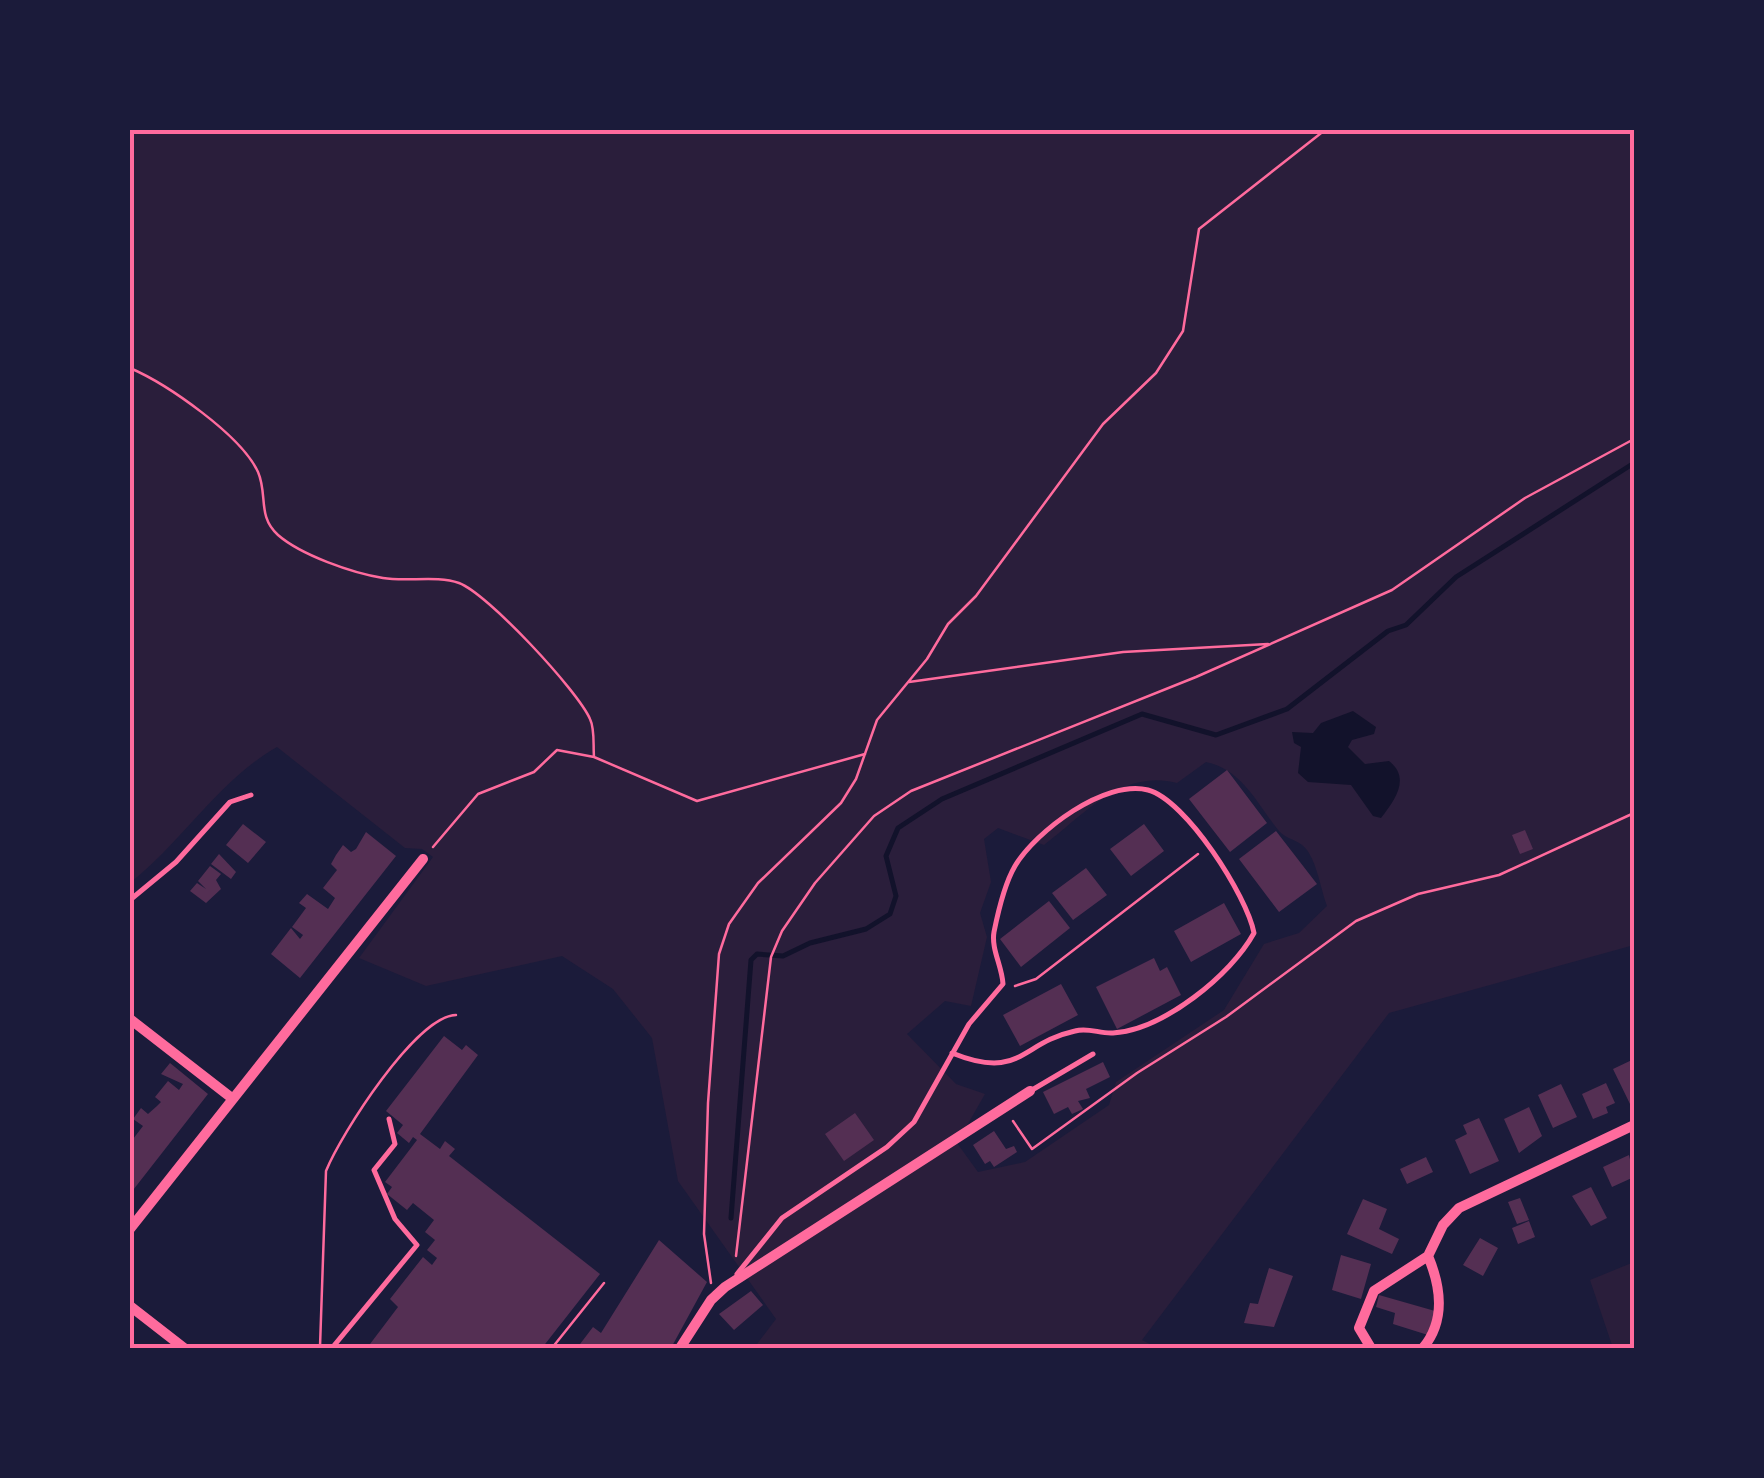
<svg xmlns="http://www.w3.org/2000/svg" width="1764" height="1478" viewBox="0 0 1764 1478" font-family="'Roboto Condensed',sans-serif">
<style>
.green{fill:#2a1e3b;fill-rule:evenodd}
.water{fill:#12122b}
.lines{fill:none;stroke-linecap:round;stroke-linejoin:round}
.stream{stroke:#12122b;stroke-width:5}
.building{fill:#542f53}
.path{stroke:#ff6b9d;stroke-width:2.5}
.service{stroke:#ff6b9d;stroke-width:5}
.minor{stroke:#ff6b9d;stroke-width:10}
.neatline{fill:none;stroke:#ff6b9d;stroke-width:4}
</style>
<rect width="100%" height="100%" fill="#1b1b3a"/>
<path class="green" d="M 130,130 L 1634,130 L 1634,945 L 1389,1013 L 1142,1340 L 1158,1348 L 754,1348 L 776,1319 L 678,1181 L 652,1038 L 613,989 L 562,956 L 426,986 L 359,958 L 433,857 L 422,849 L 405,848 L 277,747 C 219,780 183,841 130,883 ZM 1206,762 C 1243,770 1257,804 1279,831 C 1288,841 1301,839 1309,853 C 1318,868 1321,890 1327,906 L 1299,933 L 1264,944 L 1224,1010 L 1116,1082 L 1109,1105 L 1025,1162 L 978,1172 L 957,1143 L 985,1094 L 956,1084 L 907,1034 L 945,1001 L 971,1006 L 987,937 L 980,913 L 991,882 L 984,839 L 998,828 L 1044,845 C 1086,813 1122,769 1177,783 Z
M 1634,1262 L 1634,1348 L 1613,1348 L 1590,1280 Z"/>
<path class="water" d="M 1353,711 L 1376,727 L 1374,734 L 1352,740 L 1348,747 L 1365,764 L 1389,761 C 1411,778 1395,800 1381,818 L 1373,816 L 1351,785 L 1308,782 L 1298,773 L 1301,747 L 1294,743 L 1292,732 L 1313,733 L 1321,723 Z"/>
<g class="lines">
<path class="stream" d="M 731,1218 L 751,960 L 757,954 L 783,956 L 810,943 L 866,929 L 890,914 L 896,896 L 886,856 L 898,828 L 942,799 L 1142,714 L 1216,735 L 1287,709 L 1388,631 L 1406,625 L 1456,577 L 1634,463"/>
</g>
<path class="building" d="M 1227,770 L 1267,823 L 1230,852 L 1189,799 Z
M 243,824 L 266,842 L 248,863 L 226,845 Z
M 1144,824 L 1164,851 L 1131,876 L 1110,849 Z
M 1525,830 L 1533,849 L 1520,854 L 1512,835 Z
M 1276,831 L 1317,884 L 1279,912 L 1239,859 Z
M 366,832 L 396,856 L 300,978 L 271,954 L 291,928 L 300,939 L 303,935 L 292,927 L 306,908 L 299,903 L 307,894 L 328,909 L 335,898 L 323,888 L 337,870 L 331,864 L 336,855 L 343,845 L 351,852 L 356,849 Z
M 219,854 L 236,872 L 231,879 L 211,864 Z
M 210,866 L 221,874 L 216,880 L 221,889 L 206,903 L 190,891 L 197,883 L 206,889 L 198,881 Z
M 1086,868 L 1107,895 L 1073,920 L 1052,893 Z
M 1049,901 L 1070,928 L 1021,967 L 1000,939 Z
M 1224,903 L 1241,934 L 1191,962 L 1174,931 Z
M 1154,958 L 1160,971 L 1167,967 L 1181,995 L 1117,1029 L 1096,987 Z
M 1061,984 L 1078,1015 L 1020,1046 L 1003,1015 Z
M 444,1036 L 462,1050 L 466,1045 L 478,1055 L 420,1134 L 440,1149 L 445,1141 L 455,1149 L 449,1156 L 600,1274 L 542,1348 L 367,1348 L 398,1307 L 390,1299 L 423,1257 L 432,1265 L 437,1258 L 427,1250 L 435,1240 L 425,1232 L 434,1220 L 413,1203 L 407,1210 L 387,1194 L 392,1187 L 385,1182 L 417,1140 L 413,1137 L 409,1143 L 397,1133 L 403,1125 L 386,1111 Z
M 1634,1059 L 1634,1102 L 1630,1104 L 1613,1069 Z
M 1103,1062 L 1110,1077 L 1086,1089 L 1090,1098 L 1078,1101 L 1083,1109 L 1072,1114 L 1068,1107 L 1054,1114 L 1043,1092 Z
M 170,1063 L 208,1094 L 130,1194 L 130,1136 L 133,1139 L 143,1126 L 133,1119 L 141,1108 L 148,1114 L 157,1106 L 161,1102 L 155,1097 L 168,1081 L 179,1090 L 183,1084 L 161,1074 Z
M 1606,1083 L 1615,1103 L 1606,1107 L 1608,1113 L 1593,1119 L 1582,1094 Z
M 1561,1084 L 1577,1117 L 1553,1128 L 1538,1095 Z
M 1529,1107 L 1542,1136 L 1519,1153 L 1504,1119 Z
M 855,1113 L 874,1140 L 844,1161 L 825,1134 Z
M 1479,1118 L 1499,1161 L 1470,1174 L 1455,1140 L 1467,1134 L 1463,1125 Z
M 994,1131 L 1006,1149 L 1014,1146 L 1017,1152 L 994,1167 L 990,1161 L 985,1164 L 973,1145 Z
M 1629,1155 L 1634,1177 L 1612,1187 L 1603,1167 Z
M 1426,1157 L 1433,1172 L 1407,1184 L 1400,1169 Z
M 1591,1187 L 1607,1218 L 1591,1226 L 1572,1196 Z
M 1520,1198 L 1529,1220 L 1517,1224 L 1508,1202 Z
M 1363,1199 L 1387,1209 L 1379,1229 L 1399,1239 L 1392,1254 L 1347,1234 Z
M 1529,1221 L 1535,1237 L 1518,1244 L 1512,1228 Z
M 1480,1238 L 1498,1248 L 1483,1276 L 1463,1265 Z
M 659,1240 L 707,1282 L 671,1348 L 577,1348 L 593,1327 L 601,1333 Z
M 1341,1255 L 1371,1264 L 1361,1299 L 1332,1290 Z
M 1269,1268 L 1293,1276 L 1274,1327 L 1244,1323 L 1250,1303 L 1258,1304 Z
M 751,1291 L 763,1305 L 734,1330 L 719,1314 Z
M 1379,1295 L 1435,1311 L 1428,1335 L 1393,1324 L 1395,1313 L 1376,1307 Z"/>
<g class="lines">
<path class="path" d="M 130,368 C 167,384 241,435 258,472 C 268,495 257,516 278,535 C 301,555 352,573 383,578 C 407,582 437,575 459,583 C 487,593 578,691 590,719 C 595,729 593,745 594,757
M 909,682 L 1123,652 L 1268,644
M 433,847 L 478,794 L 534,772 L 557,750 L 594,757 L 697,801 L 865,754
M 1015,986 L 1036,979 L 1198,854
M 1013,1121 L 1032,1149 L 1137,1073 L 1226,1017 L 1356,921 L 1418,894 L 1499,875 L 1634,813
M 736,1256 L 771,957 L 782,931 L 815,883 L 874,816 L 911,791 L 1196,677 L 1392,590 L 1525,498 L 1634,439
M 711,1283 L 704,1234 L 708,1103 L 719,954 L 729,924 L 758,883 L 841,803 L 856,779 L 877,720 L 927,659 L 948,624 L 976,596 L 1103,424 L 1156,373 L 1183,331 L 1199,229 L 1325,130
M 320,1347 L 326,1171 C 341,1134 416,1016 456,1015
M 552,1348 L 604,1283"/>
<path class="service" d="M 130,900 L 176,862 L 230,802 L 251,795
M 1032,1090 L 1093,1054
M 737,1274 L 782,1218 L 887,1147 L 914,1122 L 969,1024 L 1003,984 C 1002,966 991,949 994,932 C 998,912 1005,883 1015,866 C 1036,831 1105,779 1148,790 C 1186,800 1247,896 1254,933 C 1231,975 1163,1030 1113,1033 C 1100,1034 1088,1027 1075,1031 C 1020,1043 1021,1081 952,1053
M 332,1348 L 417,1245 L 395,1219 L 374,1170 L 395,1144 L 389,1119"/>
<path class="minor" d="M 130,1019 L 233,1099
M 130,1229 L 423,859
M 130,1306 L 184,1348
M 680,1348 L 711,1300 L 725,1287 L 1030,1091
M 1371,1348 L 1359,1328 L 1374,1291 L 1428,1256 L 1443,1225 L 1459,1208 L 1634,1125
M 1423,1348 C 1446,1320 1441,1287 1428,1256"/>
</g>
<rect width="1764" height="1478" fill="none" stroke="#1b1b3a" stroke-width="265"/>
<rect x="132" y="132" width="1500" height="1214" class="neatline"/>
</svg>
